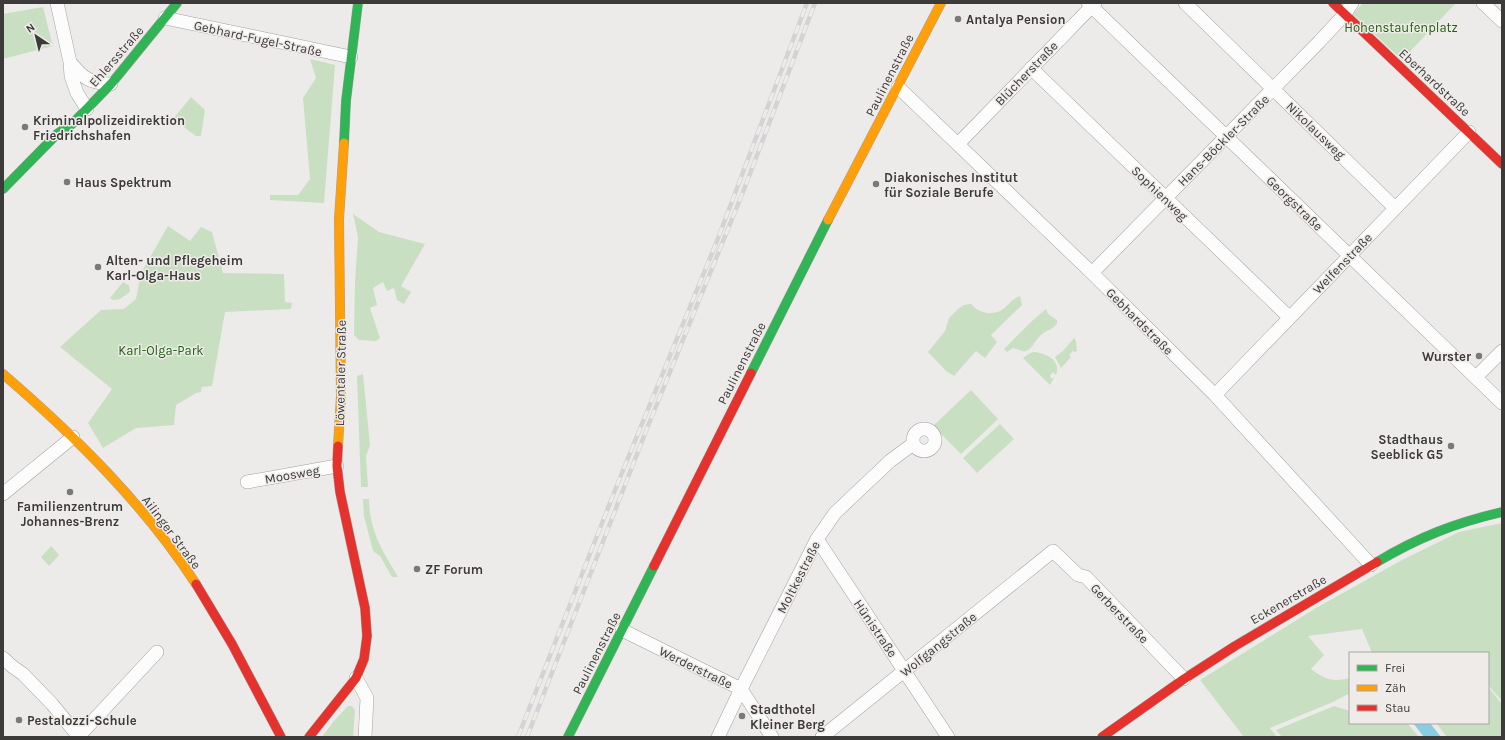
<svg xmlns="http://www.w3.org/2000/svg" width="1505" height="740" viewBox="0 0 1505 740" font-family="Karla,sans-serif">
<style>
.green{fill:#c8dfc2}
.water{fill:#8acce2}
.lines{fill:none;stroke-linecap:round;stroke-linejoin:round}
.street-casing{stroke:#a3a1a0;stroke-width:14}
.fast-casing{stroke:#a3a1a0;stroke-width:10}
.slow-casing{stroke:#a3a1a0;stroke-width:10}
.jam-casing{stroke:#a3a1a0;stroke-width:10}
.street{stroke:#fcfcfc;stroke-width:13}
.fast{stroke:#30b455;stroke-width:9}
.slow{stroke:#ff9f0a;stroke-width:9}
.jam{stroke:#e5322d;stroke-width:9}
.rail-casing{stroke:#d4d3d3;stroke-width:4.5}
.rail{stroke:#eeebe9;stroke-width:3;stroke-dasharray:9;stroke-linecap:butt}
.poi-dot{fill:#7a7978;stroke:#eeebe9;stroke-width:1.5}
.labels{text-anchor:middle;stroke-width:3;stroke-linejoin:round;paint-order:stroke}
.poi-label{font-size:13px;font-weight:bold;fill:#3c3b3a;stroke:#eeebe9;text-anchor:start}
.park-label{font-size:13px;fill:#216211;stroke:#eeebe9}
.street-label{font-size:13px;fill:#3c3b3a;stroke:#eeebe9}
</style>
<rect width="100%" height="100%" fill="#edebea"/>
<path class="green" d="M 1363,3 L 1456,3 L 1402,60 L 1353,14 Z
M 43,7 L 52,43 L 54,44 L 53,46 L 3,59 L 3,14 Z
M 310,59 L 335,65 L 324,203 L 270,200 L 270,195 L 298,195 L 310,179 L 303,98 L 316,78 Z
M 191,97 L 205,110 L 201,136 L 196,136 L 173,119 Z
M 353,214 L 379,232 L 425,244 L 401,286 L 411,292 L 404,304 L 397,300 L 394,288 L 387,291 L 383,282 L 373,288 L 377,305 L 370,308 L 380,338 L 376,341 L 359,340 L 354,335 L 355,282 L 358,237 Z
M 168,226 L 190,241 L 201,227 L 212,232 L 223,273 L 284,274 L 285,302 L 292,303 L 291,309 L 225,312 L 212,386 L 202,387 L 201,392 L 196,393 L 176,405 L 174,425 L 136,428 L 103,448 L 88,423 L 112,389 L 60,347 L 101,310 L 124,309 L 136,299 L 141,273 Z
M 123,282 L 129,285 L 130,292 L 120,299 L 113,300 L 110,298 Z
M 1020,296 L 1022,305 L 991,335 L 997,342 L 985,358 L 976,351 L 954,376 L 946,371 L 928,352 L 945,331 L 949,318 L 958,309 L 964,305 L 971,304 C 979,313 991,316 1002,310 C 1009,305 1012,299 1020,296 Z
M 1046,309 L 1048,314 L 1057,320 L 1057,324 C 1052,330 1044,331 1039,337 C 1034,342 1032,349 1026,351 C 1021,352 1018,349 1013,348 L 1007,352 L 1004,349 L 1032,321 Z
M 1074,338 L 1076,341 L 1077,351 L 1075,352 L 1073,351 L 1069,355 L 1071,357 L 1061,368 L 1055,357 L 1063,351 Z
M 1034,352 C 1045,353 1062,360 1056,375 L 1053,372 L 1050,376 L 1052,379 L 1055,376 L 1050,385 L 1023,358 L 1030,353 Z
M 363,374 L 370,445 L 366,456 L 368,487 L 361,487 L 357,376 Z
M 971,390 L 998,419 L 961,454 L 933,426 Z
M 1000,424 L 1014,439 L 977,473 L 963,458 Z
M 363,499 L 369,499 C 370,533 382,549 398,577 L 392,577 L 380,556 L 373,551 L 364,516 Z
M 1502,523 L 1502,701 L 1488,685 L 1488,653 L 1372,653 L 1362,629 L 1308,636 L 1324,655 L 1311,669 C 1326,680 1332,682 1350,678 L 1350,693 L 1333,702 L 1270,728 L 1277,737 L 1244,737 L 1200,680 L 1316,608 L 1402,560 L 1459,532 Z
M 51,546 L 59,555 L 49,566 L 41,557 Z
M 1488,687 L 1502,704 L 1502,737 L 1447,737 L 1436,723 L 1488,723 Z
M 348,706 L 352,706 L 355,710 L 353,737 L 322,737 L 333,722 Z
M 1334,706 L 1350,711 L 1350,723 L 1407,723 L 1419,737 L 1282,737 L 1276,730 Z"/>
<path class="water" d="M 1413,723 L 1430,723 L 1441,737 L 1424,737 Z"/>
<g class="lines">
<defs>
<path id="street" d="M 57,3 L 70,62 L 71,76 L 77,93 L 87,109
M 1088,3 L 1502,403
M 1185,3 L 1395,208
M 1483,3 L 1502,21
M 165,18 L 351,57
M 70,62 C 83,78 89,83 111,84
M 1031,68 L 1289,317
M 898,87 L 1092,273 L 1215,395 L 1371,565
M 958,144 L 1095,3
M 1092,273 L 1319,42 L 1345,14 L 1352,3
M 1476,377 L 1502,351
M 1215,395 L 1469,132
M913 440a11 11 0 1 1 22 0a11 11 0 1 1-22 0Z
M 247,482 L 337,466
M 3,494 L 73,437
M 817,539 L 948,737
M 622,630 L 741,689 L 772,737
M 3,658 L 13,667 L 23,674 L 52,704 L 79,737
M 356,678 L 367,698 L 365,737
M 78,737 L 157,652
M 718,737 L 741,689 L 817,539 L 835,513 L 890,461 L 913,444
M 822,737 L 1053,551 L 1078,575 L 1086,577 L 1184,679"/>
<path id="fast" d="M 344,143 L 346,101 L 358,3
M 3,189 L 57,134 L 72,124 L 111,84 L 177,3
M 751,373 L 828,220
M 1377,562 C 1419,537 1455,523 1502,512
M 568,737 L 654,566"/>
<path id="slow" d="M 828,220 L 941,3
M 3,374 C 75,436 144,504 196,584
M 338,446 L 341,396 L 339,219 L 344,143"/>
<path id="jam" d="M 1333,3 L 1502,164
M 654,566 L 751,373
M 196,584 L 232,644 L 281,737
M 309,737 L 356,678 L 364,659 L 367,636 L 365,608 L 340,492 L 337,466 L 338,446
M 1102,737 L 1184,679 L 1235,646 L 1377,562"/>
</defs>
<use href="#street" class="street-casing"/>
<use href="#fast" class="fast-casing"/>
<use href="#slow" class="slow-casing"/>
<use href="#jam" class="jam-casing"/>
<use href="#street" class="street"/>
<use href="#fast" class="fast"/>
<use href="#slow" class="slow"/>
<use href="#jam" class="jam"/>
<defs>
<path id="rail" d="M 518,737 L 619,480 L 717,241 L 807,3
M 527,737 L 646,431 L 743,192 L 815,3"/>
</defs>
<use href="#rail" class="rail-casing"/>
<use href="#rail" class="rail"/>
</g>
<g class="poi-dot">
<circle cx="958" cy="19" r="4"/>
<circle cx="25" cy="127" r="4"/>
<circle cx="67" cy="182" r="4"/>
<circle cx="876" cy="184" r="4"/>
<circle cx="98" cy="267" r="4"/>
<circle cx="1479" cy="356" r="4"/>
<circle cx="1451" cy="446" r="4"/>
<circle cx="70" cy="492" r="4"/>
<circle cx="417" cy="569" r="4"/>
<circle cx="742" cy="716" r="4"/>
<circle cx="19" cy="720" r="4"/>
</g>
<g class="labels">
<g class="poi-label">
<text x="966" y="24">Antalya Pension</text>
<text x="33" y="125">Kriminalpolizeidirektion<tspan x="33" dy="15">Friedrichshafen</tspan></text>
<text x="884" y="182">Diakonisches Institut<tspan x="884" dy="15">für Soziale Berufe</tspan></text>
<text x="75" y="187">Haus Spektrum</text>
<text x="106" y="265">Alten- und Pflegeheim<tspan x="106" dy="15">Karl-Olga-Haus</tspan></text>
<text x="1471" y="361" text-anchor="end">Wurster</text>
<text x="1443" y="444" text-anchor="end">Stadthaus<tspan x="1443" dy="15">Seeblick G5</tspan></text>
<text x="70" y="511" text-anchor="middle">Familienzentrum<tspan x="70" dy="15">Johannes-Brenz</tspan></text>
<text x="425" y="574">ZF Forum</text>
<text x="750" y="714">Stadthotel<tspan x="750" dy="15">Kleiner Berg</tspan></text>
<text x="27" y="725">Pestalozzi-Schule</text>
</g>
<g class="park-label">
<text x="1401" y="32">Hohenstaufenplatz</text>
<text x="161" y="355">Karl-Olga-Park</text>
</g>
<g class="street-label">
<text transform="translate(258 38) rotate(12)" y="5">Gebhard-Fugel-Straße</text>
<text transform="translate(116 56) rotate(-49)" y="5">Ehlersstraße</text>
<text transform="translate(1026 73) rotate(-46)" y="5">Blücherstraße</text>
<text transform="translate(889 75) rotate(-63)" y="5">Paulinenstraße</text>
<text transform="translate(1435 82) rotate(43)" y="5">Eberhardstraße</text>
<text transform="translate(1316 130) rotate(44)" y="5">Nikolausweg</text>
<text transform="translate(1223 140) rotate(-45)" y="5">Hans-Böckler-Straße</text>
<text transform="translate(1160 193) rotate(44)" y="5">Sophienweg</text>
<text transform="translate(1295 203) rotate(44)" y="5">Georgstraße</text>
<text transform="translate(1342 263) rotate(-46)" y="5">Welfenstraße</text>
<text transform="translate(1140 321) rotate(45)" y="5">Gebhardstraße</text>
<text transform="translate(741 363) rotate(-63)" y="5">Paulinenstraße</text>
<text transform="translate(340 373) rotate(-89)" y="5">Löwentaler Straße</text>
<text transform="translate(292 474) rotate(-10)" y="5">Moosweg</text>
<text transform="translate(172 532) rotate(53)" y="5">Ailinger Straße</text>
<text transform="translate(798 577) rotate(-63)" y="5">Moltkestraße</text>
<text transform="translate(1288 599) rotate(-30)" y="5">Eckenerstraße</text>
<text transform="translate(1120 613) rotate(46)" y="5">Gerberstraße</text>
<text transform="translate(876 628) rotate(56)" y="5">Hünistraße</text>
<text transform="translate(938 644) rotate(-39)" y="5">Wolfgangstraße</text>
<text transform="translate(596 653) rotate(-63)" y="5">Paulinenstraße</text>
<text transform="translate(696 667) rotate(26)" y="5">Werderstraße</text>
</g>
</g>
<rect width="1505" height="740" fill="none" stroke="#3c3b3a" stroke-width="8"/>
<rect x="1349" y="652" width="140" height="72" fill="#eeebe9" stroke="#a7a5a3"/>
<rect x="1357" y="665" width="20" height="6" fill="#30b455" stroke="#a7a5a3"/>
<text x="1385" y="672" font-size="12" fill="#3c3b3a">Frei</text>
<rect x="1357" y="685" width="20" height="6" fill="#ff9f0a" stroke="#a7a5a3"/>
<text x="1385" y="692" font-size="12" fill="#3c3b3a">Zäh</text>
<rect x="1357" y="705" width="20" height="6" fill="#e5322d" stroke="#a7a5a3"/>
<text x="1385" y="712" font-size="12" fill="#3c3b3a">Stau</text>
<g transform="translate(36 36) rotate(325)" stroke="#eeebe9" stroke-width="3" paint-order="stroke">
<path d="M0-3L7 15L0 10L-7 15Z" fill="#3c3b3a"/>
<text y="-6" font-size="11" font-weight="bold" text-anchor="middle" fill="#3c3b3a">N</text>
</g>
</svg>
